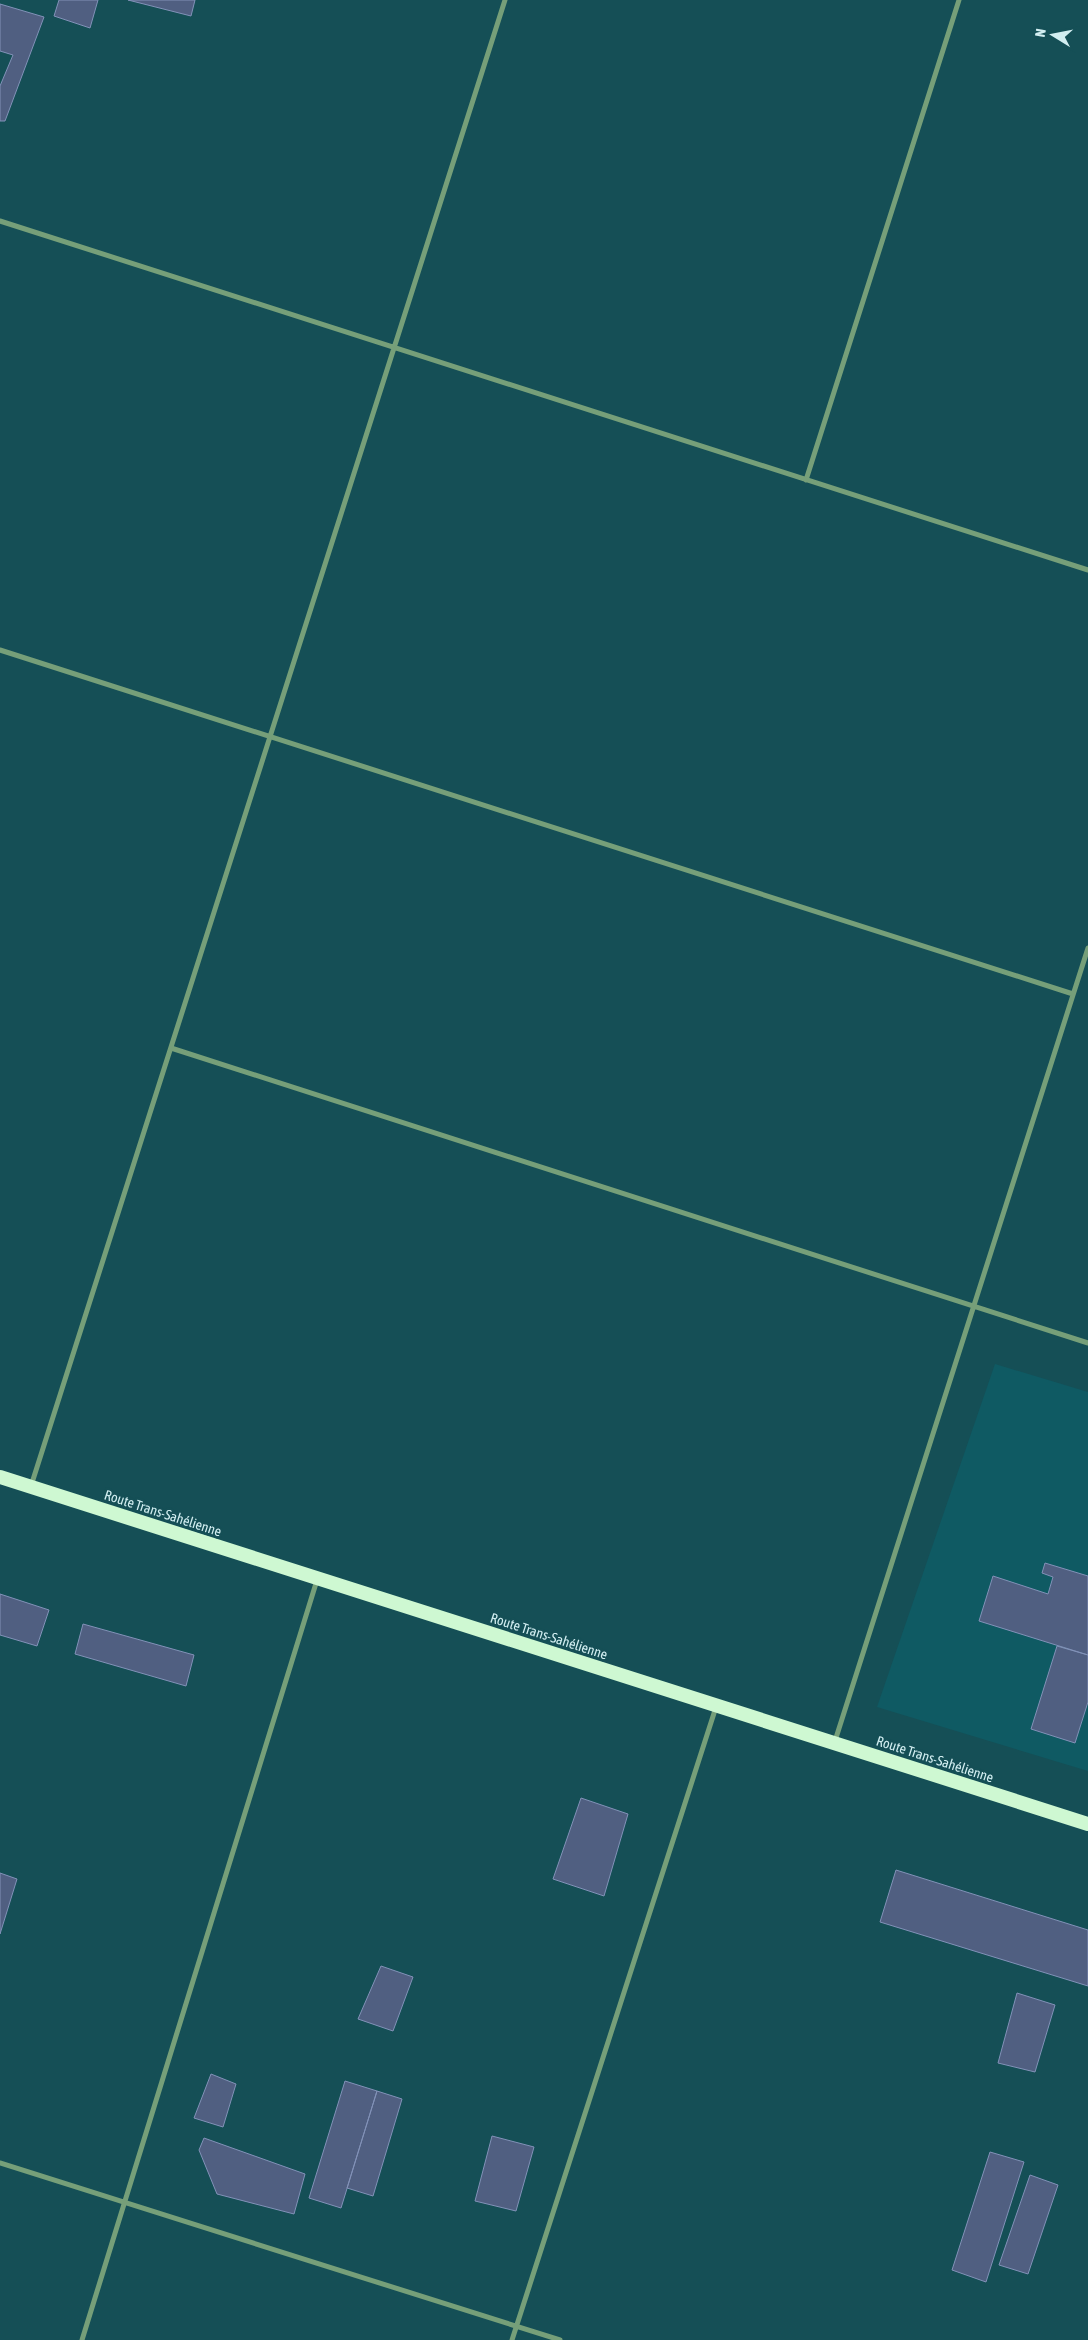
<svg xmlns="http://www.w3.org/2000/svg" width="1088" height="2340" viewBox="0 0 1088 2340" font-family="'Asap Condensed',sans-serif">
<style>
.built{fill:#0f5a63}
.building{fill:#505f81;stroke:#8292b8}
.lines{fill:none;stroke-linecap:round;stroke-linejoin:round}
.minor{stroke:#769f79;stroke-width:5}
.trunk{stroke:#cef8d2;stroke-width:14}
.labels{text-anchor:middle;stroke-width:5;stroke-linejoin:round;paint-order:stroke}
.street-label{font-size:14px;fill:#d2eef1;stroke:#154f56}
</style>
<rect width="100%" height="100%" fill="#154f56"/>
<path class="built" d="M 995,1364 L 1088,1392 L 1088,1771 L 877,1707 Z"/>
<path class="building" d="M 59,0 L 98,0 L 90,28 L 54,16 Z
M 128,0 L 195,0 L 191,16 Z
M 0,4 L 44,17 L 5,121 L 0,121 L 0,86 L 13,55 L 0,51 Z
M 1045,1563 L 1088,1576 L 1088,1655 L 979,1621 L 993,1576 L 1048,1594 L 1053,1577 L 1042,1573 Z
M 0,1594 L 49,1610 L 37,1646 L 0,1635 Z
M 83,1624 L 194,1655 L 186,1686 L 75,1654 Z
M 1057,1646 L 1088,1655 L 1088,1702 L 1075,1743 L 1031,1729 Z
M 581,1798 L 628,1814 L 604,1896 L 553,1879 Z
M 896,1870 L 1088,1930 L 1088,1986 L 880,1922 Z
M 0,1873 L 17,1879 L 0,1934 Z
M 381,1966 L 413,1977 L 393,2031 L 358,2019 Z
M 1017,1993 L 1055,2005 L 1035,2072 L 998,2063 Z
M 211,2074 L 236,2084 L 223,2127 L 194,2118 Z
M 345,2081 L 377,2091 L 341,2208 L 309,2198 Z
M 377,2091 L 402,2099 L 373,2196 L 347,2188 Z
M 492,2136 L 534,2147 L 516,2211 L 475,2201 Z
M 204,2138 L 305,2174 L 294,2214 L 217,2194 L 199,2150 Z
M 990,2152 L 1024,2162 L 986,2282 L 952,2270 Z
M 1030,2175 L 1058,2185 L 1028,2274 L 999,2265 Z"/>
<g class="lines">
<path class="minor" d="M 0,221 L 1088,570
M 806,480 L 959,0
M 0,650 L 1073,994
M 171,1048 L 1088,1343
M 31,1486 L 505,0
M 835,1741 L 1088,948
M 0,2163 L 560,2340
M 82,2340 L 317,1580
M 512,2340 L 716,1707"/>
<path class="trunk" d="M 0,1477 L 1088,1824"/>
</g>
<g class="labels">
<g class="street-label">
<text transform="translate(163 1513) rotate(18)" y="5">Route Trans-Sahélienne</text>
<text transform="translate(549 1636) rotate(18)" y="5">Route Trans-Sahélienne</text>
<text transform="translate(935 1759) rotate(18)" y="5">Route Trans-Sahélienne</text>
</g>
</g>
<g transform="translate(1053 35) rotate(280)" stroke="#154f56" stroke-width="4" paint-order="stroke">
<path d="M0-4L9 19L0 12L-9 19Z" fill="#d2eef1"/>
<text y="-8" font-size="14" font-weight="bold" text-anchor="middle" fill="#d2eef1">N</text>
</g>
</svg>
